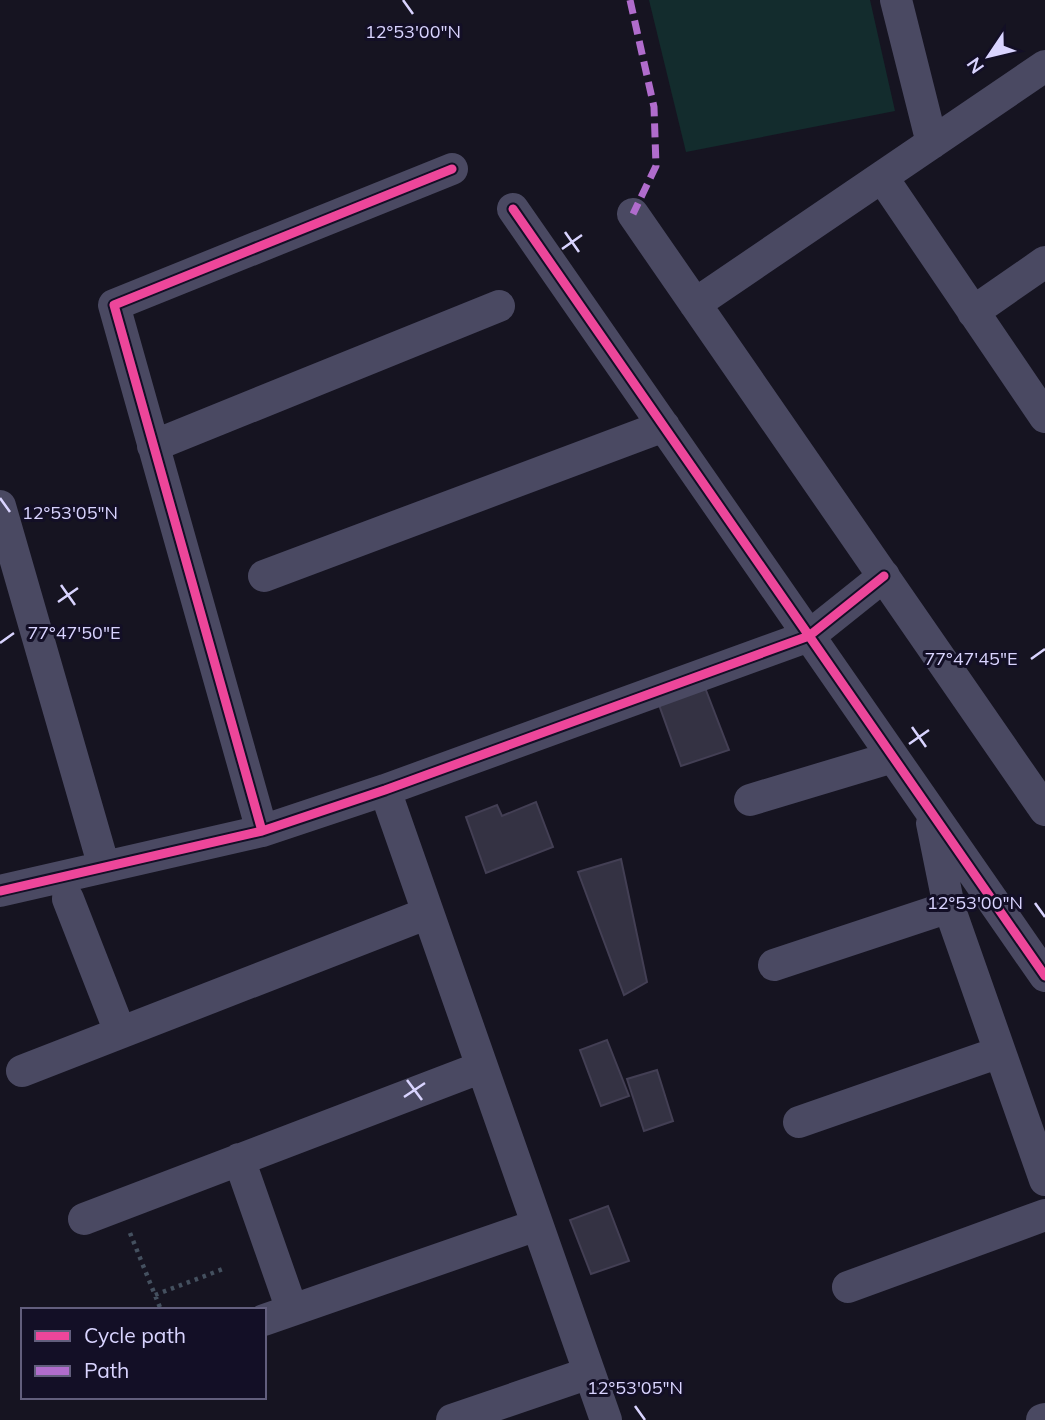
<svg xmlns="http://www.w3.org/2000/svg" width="1045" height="1420" viewBox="0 0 1045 1420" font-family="Mulish,sans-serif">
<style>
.green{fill:#132c2d}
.building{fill:#343243;stroke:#433f54;stroke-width:2}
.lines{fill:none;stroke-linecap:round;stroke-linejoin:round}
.path{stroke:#44505f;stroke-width:4.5;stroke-dasharray:3.5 5;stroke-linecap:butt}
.minor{stroke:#4a4962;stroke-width:32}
.quiet{stroke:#b06ccc;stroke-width:7;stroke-dasharray:14 7;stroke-linecap:butt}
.cycleway-casing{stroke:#130f26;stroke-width:13}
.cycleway{stroke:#ed469a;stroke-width:9}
.ticks{fill:none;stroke:#d9d4ff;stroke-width:2.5}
.ticks-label{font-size:18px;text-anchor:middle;fill:#d9d4ff;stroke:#130f26;stroke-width:6;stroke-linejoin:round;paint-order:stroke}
</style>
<rect width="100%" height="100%" fill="#161421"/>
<path class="green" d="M 649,0 L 870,0 L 895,111 L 686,152 Z"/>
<path class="building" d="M 704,685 L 729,750 L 681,766 L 658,702 Z
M 536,802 L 553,847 L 486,873 L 466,817 L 497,805 L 502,816 Z
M 621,859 L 647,982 L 624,995 L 578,872 Z
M 607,1040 L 629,1096 L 601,1106 L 580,1050 Z
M 657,1070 L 673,1121 L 644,1131 L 627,1079 Z
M 608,1206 L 629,1261 L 591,1274 L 570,1220 Z"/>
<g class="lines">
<path class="path" d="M 130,1233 L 161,1310
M 155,1295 L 223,1269"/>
<path class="minor" d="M 896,0 L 932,143
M 882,177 L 1045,417
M 513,209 L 1045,976
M 633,214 L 1045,810
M 695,304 L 1045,66
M 973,312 L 1045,262
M 153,446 L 499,306
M 0,506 L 104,867
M 264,576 L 664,426
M 385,790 L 606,1420
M 750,800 L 893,757
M 932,823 L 949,907 L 1045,1180
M 262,831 L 114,305 L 452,169
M 0,891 L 262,831 L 385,790 L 809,636 L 884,576
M 68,899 L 120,1032
M 774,965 L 949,907
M 22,1071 L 428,913
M 799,1122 L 1000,1052
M 239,1159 L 292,1310
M 84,1219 L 482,1067
M 848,1287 L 1045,1215
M 264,1320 L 537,1225
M 452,1420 L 589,1373
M 1042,1420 L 1045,1419"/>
<path class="quiet" d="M 630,0 L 654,107 L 656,166 L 633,214"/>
<defs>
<path id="cycleway" d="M 513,209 L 1045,976
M 262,831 L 114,305 L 452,169
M 0,891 L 262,831 L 385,790 L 809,636 L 884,576"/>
</defs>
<use href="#cycleway" class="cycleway-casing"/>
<use href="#cycleway" class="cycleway"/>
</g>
<path class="ticks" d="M 403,0 L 413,14M 565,232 L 579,252M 562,249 L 582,235M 0,498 L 10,512M 61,585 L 75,605M 58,602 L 78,588M 0,643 L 14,633M 1031,659 L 1045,649M 912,727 L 926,747M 909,744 L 929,730M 1035,903 L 1045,917M 407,1080 L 422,1100M 404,1097 L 425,1083M 635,1406 L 645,1420"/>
<g class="ticks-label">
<text x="413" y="38">12°53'00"N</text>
<text x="70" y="519">12°53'05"N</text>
<text x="74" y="639">77°47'50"E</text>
<text x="971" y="665">77°47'45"E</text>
<text x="975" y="909">12°53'00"N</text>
<text x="635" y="1394">12°53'05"N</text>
</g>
<rect x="21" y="1308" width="245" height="91" fill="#130f26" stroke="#625e7d" stroke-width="2"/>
<rect x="35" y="1331" width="35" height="10" fill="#ed469a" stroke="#625e7d" stroke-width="2"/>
<text x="84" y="1343" font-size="21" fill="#d9d4ff">Cycle path</text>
<rect x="35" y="1366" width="35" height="10" fill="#b06ccc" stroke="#625e7d" stroke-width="2"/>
<text x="84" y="1378" font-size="21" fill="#d9d4ff">Path</text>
<g transform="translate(989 56) rotate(235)" stroke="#130f26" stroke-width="5" paint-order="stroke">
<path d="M0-5L12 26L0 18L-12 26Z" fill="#d9d4ff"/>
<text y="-10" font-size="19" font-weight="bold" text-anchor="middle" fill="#d9d4ff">N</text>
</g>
</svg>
